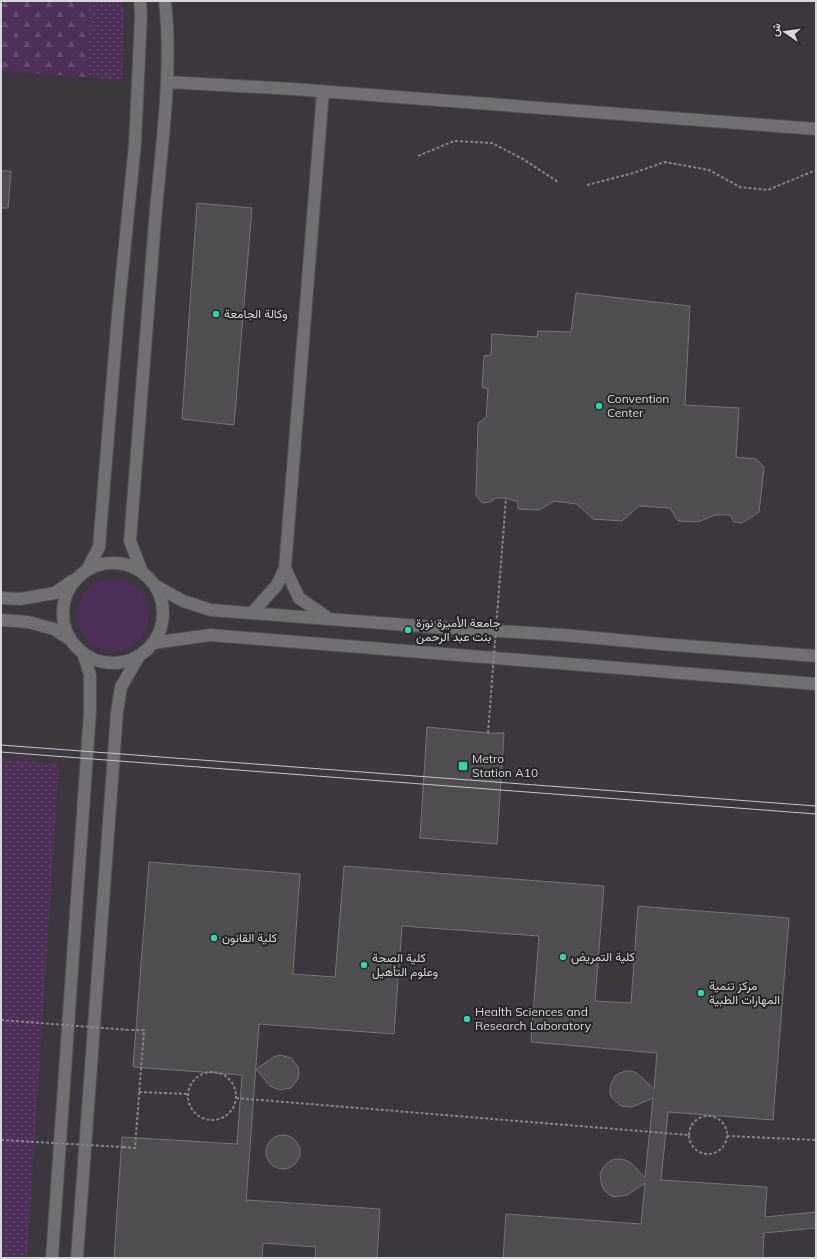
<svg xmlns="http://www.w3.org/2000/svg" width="817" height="1259" viewBox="0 0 817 1259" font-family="Mulish,Vazirmatn,sans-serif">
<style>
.built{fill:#3c363e}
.grass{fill:url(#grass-dots)}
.forest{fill:url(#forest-firs)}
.garden{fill:#4d3058}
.building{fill:#4f4d50;stroke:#767377}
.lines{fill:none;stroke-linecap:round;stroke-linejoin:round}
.minor-casing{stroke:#4e4d4f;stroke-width:14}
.path{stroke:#868487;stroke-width:2;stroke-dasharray:3 2;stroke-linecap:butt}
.minor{stroke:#726f73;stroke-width:12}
.tram{stroke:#c6c5c7;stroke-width:1}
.path-bridge{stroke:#868487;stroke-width:2;stroke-dasharray:3 2;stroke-linecap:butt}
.poi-dot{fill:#32d4a9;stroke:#272528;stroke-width:1.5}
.labels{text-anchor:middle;stroke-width:4;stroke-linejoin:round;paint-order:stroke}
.poi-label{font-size:12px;fill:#d8d7d9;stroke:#272528;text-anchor:start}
</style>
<defs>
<pattern id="grass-dots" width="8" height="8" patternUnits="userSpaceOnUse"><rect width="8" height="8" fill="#4d3058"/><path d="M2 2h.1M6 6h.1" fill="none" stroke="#664d6f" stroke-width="1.8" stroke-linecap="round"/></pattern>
<pattern id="forest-firs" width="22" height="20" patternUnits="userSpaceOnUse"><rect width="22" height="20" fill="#4d3058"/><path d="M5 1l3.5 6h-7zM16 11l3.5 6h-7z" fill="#664d6f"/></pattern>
</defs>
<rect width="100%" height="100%" fill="#312f32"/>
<path class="built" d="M 1,1 L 816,1 L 816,1258 L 1,1258 Z"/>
<path class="grass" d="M 88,1 L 122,1 L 124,10 L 122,80 L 87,77 L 90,15 Z
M 1,759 L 59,764 L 27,1258 L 1,1258 Z"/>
<path class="forest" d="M 1,1 L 88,1 L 90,15 L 87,77 L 1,71 Z"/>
<path class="garden" d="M77 615a36 36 0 1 1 72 0a36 36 0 1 1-72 0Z"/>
<path class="building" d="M 1,171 L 11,171 L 8,208 L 1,208 Z
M 197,203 L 252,208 L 234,425 L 182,419 Z
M 576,293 L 690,306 L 685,405 L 739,408 L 736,457 L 756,459 L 764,467 L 759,512 L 742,523 L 734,522 L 730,515 L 715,515 L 698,522 L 678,521 L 670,508 L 639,506 L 622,521 L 593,519 L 577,504 L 554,501 L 539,510 L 518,509 L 518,502 L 506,498 L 496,498 L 490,502 L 482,503 L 476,495 L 478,423 L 486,418 L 488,389 L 482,387 L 484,356 L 491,355 L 492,334 L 537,337 L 538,331 L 571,332 Z
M 427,727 L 488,733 L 504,733 L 497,844 L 420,838 Z
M 149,862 L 300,874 L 293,974 L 335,977 L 344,866 L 604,886 L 595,1001 L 631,1003 L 638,906 L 789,918 L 773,1120 L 668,1112 L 661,1180 L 767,1187 L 765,1217 L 816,1212 L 816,1228 L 764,1233 L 763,1258 L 503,1258 L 506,1214 L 641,1224 L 645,1183 L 627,1195 L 615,1197 L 610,1195 L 605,1191 L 602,1186 L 600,1174 L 603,1168 L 607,1163 L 612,1160 L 619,1159 L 625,1160 L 631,1163 L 645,1178 L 653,1098 L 632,1107 L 621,1106 L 612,1098 L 610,1093 L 610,1087 L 615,1076 L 620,1073 L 626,1071 L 632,1071 L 638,1074 L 654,1089 L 657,1053 L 531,1042 L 539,936 L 402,926 L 394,1034 L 259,1024 L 246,1202 L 247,1200 L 380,1209 L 377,1258 L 315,1258 L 316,1247 L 263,1243 L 262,1258 L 114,1258 L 122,1137 L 237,1144 L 242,1075 L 133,1067 Z
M 280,1055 L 291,1058 L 298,1067 L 299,1073 L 298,1079 L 291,1088 L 280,1090 L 270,1086 L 256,1069 L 274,1057 Z
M266 1152a17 17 0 1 1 34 0a17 17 0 1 1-34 0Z"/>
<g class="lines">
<defs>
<path id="minor" d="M 167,82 L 293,89 L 816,129
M63 613a50 50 0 1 1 100 0a50 50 0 1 1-100 0Z
M 285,568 L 323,91
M 87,570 L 99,547 L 118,314 L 135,144 L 141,16 L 140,1
M 142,572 L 130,541 C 138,435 146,328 155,221 C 161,149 173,73 165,1
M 156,586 L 183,601 L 211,610 L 433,627 L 564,635 L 661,644 L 816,656
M 1,598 L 20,599 L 55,593 L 72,581
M 252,613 L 277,585 L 285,568 L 299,598 L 328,618
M 1,620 L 28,622 L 54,629 L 71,640
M 153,643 L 210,635 L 816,684
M 52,1258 L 90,711 L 90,675 L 83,653
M 77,1258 L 117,712 L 121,687 L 139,656"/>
</defs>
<use href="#minor" class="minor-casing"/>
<path class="path" d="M 418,156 L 454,141 L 492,143 L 523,159 L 558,182
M 587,185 L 630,174 L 665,162 L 709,170 L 740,187 L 768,190 L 816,170
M188 1096a24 24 0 1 1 48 0a24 24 0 1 1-48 0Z
M 139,1092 L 189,1094
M 236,1098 L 689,1135
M689 1135a19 19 0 1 1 38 0a19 19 0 1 1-38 0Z
M 727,1136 L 816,1140
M 123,1147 L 135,1148 L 144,1030 L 129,1030"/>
<use href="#minor" class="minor"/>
<path class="tram" d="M 1,745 L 816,806
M 1,752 L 816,814"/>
<path class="path-bridge" d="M 488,733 L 506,498
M 1,1020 L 129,1030
M 1,1140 L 123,1147"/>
</g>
<g class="poi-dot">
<circle cx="216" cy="314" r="4"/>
<circle cx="599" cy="406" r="4"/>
<circle cx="408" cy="630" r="4"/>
<rect x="458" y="761" width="10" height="10" rx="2"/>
<circle cx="214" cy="938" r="4"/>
<circle cx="563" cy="957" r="4"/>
<circle cx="364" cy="965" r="4"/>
<circle cx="701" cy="993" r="4"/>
<circle cx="467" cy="1019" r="4"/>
</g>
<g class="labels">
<g class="poi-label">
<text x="224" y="318">وكالة الجامعة</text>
<text x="607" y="403">Convention<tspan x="607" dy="14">Center</tspan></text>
<text x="416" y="627">جامعة الأميرة نورة<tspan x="416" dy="14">بنت عبد الرحمن</tspan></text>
<text x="472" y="763">Metro<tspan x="472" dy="14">Station A10</tspan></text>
<text x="222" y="942">كلية القانون</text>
<text x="571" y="961">كلية التمريض</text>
<text x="372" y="962">كلية الصحة<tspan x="372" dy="14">وعلوم التأهيل</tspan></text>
<text x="709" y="990">مركز تنمية<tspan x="709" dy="14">المهارات الطبية</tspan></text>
<text x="475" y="1016">Health Sciences and<tspan x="475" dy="14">Research Laboratory</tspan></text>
</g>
</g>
<rect width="817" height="1259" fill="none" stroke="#d8d7d9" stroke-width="4"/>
<g transform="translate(785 32) rotate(283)" stroke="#272528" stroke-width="3" paint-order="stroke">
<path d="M0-3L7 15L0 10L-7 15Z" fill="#d8d7d9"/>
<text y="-6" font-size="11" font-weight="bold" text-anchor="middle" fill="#d8d7d9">ش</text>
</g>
</svg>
